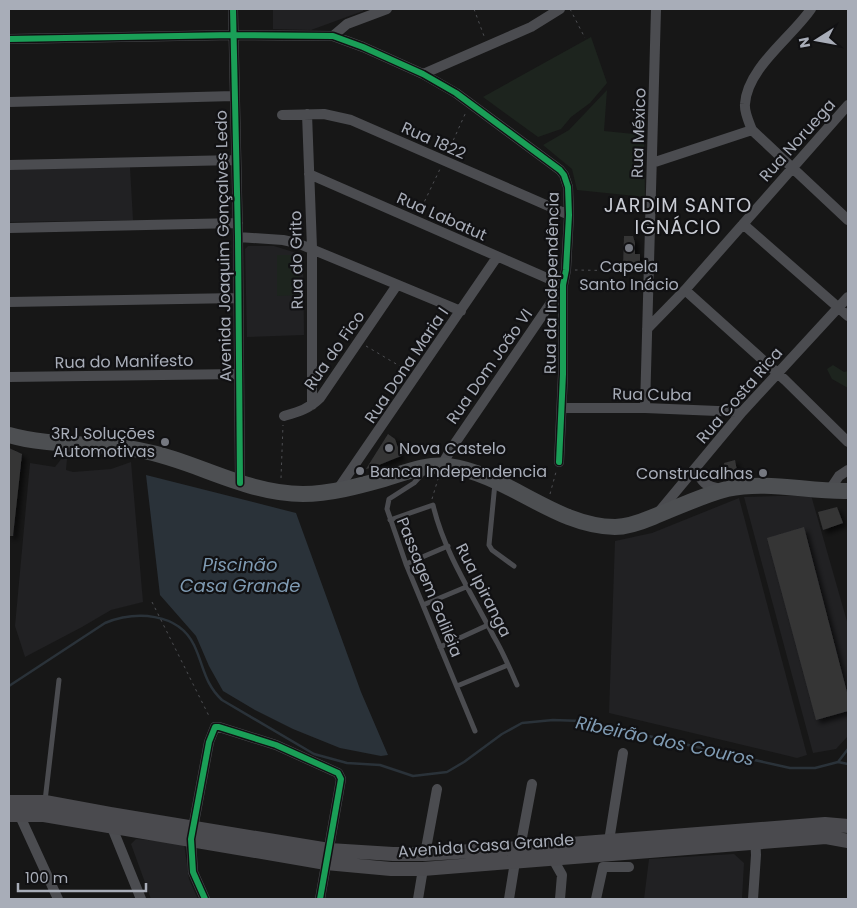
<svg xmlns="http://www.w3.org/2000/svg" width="857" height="908" viewBox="0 0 857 908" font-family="Poppins,sans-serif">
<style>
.built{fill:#212123}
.green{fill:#1d241e}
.water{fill:#2a3239}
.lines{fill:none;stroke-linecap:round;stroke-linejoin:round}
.stream{stroke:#2a3239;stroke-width:2.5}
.building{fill:#353536;filter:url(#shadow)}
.path{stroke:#4d4e52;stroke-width:1;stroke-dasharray:2.5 4;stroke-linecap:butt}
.service{stroke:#4b4c50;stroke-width:5}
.minor{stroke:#4b4c50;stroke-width:10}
.secondary{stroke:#4a4a4e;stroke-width:14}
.primary{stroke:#4d4f52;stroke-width:16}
.cycleway-casing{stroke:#111113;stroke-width:9}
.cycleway{stroke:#1a9f57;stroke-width:6}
.poi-dot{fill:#757880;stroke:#111113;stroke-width:2}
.labels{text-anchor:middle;stroke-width:4.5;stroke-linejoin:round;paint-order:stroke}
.street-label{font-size:16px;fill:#a8adb8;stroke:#111113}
.poi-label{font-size:16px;fill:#a8adb8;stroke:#111113;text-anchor:end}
.water-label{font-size:18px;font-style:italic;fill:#7f9bb3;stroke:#111113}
.quarter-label{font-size:19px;letter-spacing:1px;fill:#c9ccd4;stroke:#111113}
</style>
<defs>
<filter id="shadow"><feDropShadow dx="4" dy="4" stdDeviation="2.5" flood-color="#0009"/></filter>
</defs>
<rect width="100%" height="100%" fill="#171717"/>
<path class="built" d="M 273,9 L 363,9 L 363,11 L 311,30 L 273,29 Z
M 130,167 L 133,220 L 9,222 L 9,169 Z
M 248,246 L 274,246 L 303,255 L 304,335 L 247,337 L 245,249 Z
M 62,458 L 67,459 L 66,470 L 73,472 L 111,469 L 131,462 L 143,602 L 111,610 L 82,627 L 25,657 L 15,626 L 30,463 L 55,467 Z
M 811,495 L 848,625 L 848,736 L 836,749 L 813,753 L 744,497 Z
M 739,498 L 807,755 L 797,758 L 609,713 L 615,541 L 652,533 Z
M 136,839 L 184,843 L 189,879 L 198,899 L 151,899 L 131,844 Z
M 734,854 L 744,863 L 742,899 L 644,899 L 649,859 Z"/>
<path class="green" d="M 591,37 L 607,83 L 590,103 L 571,117 L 561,129 L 538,137 L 483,97 Z
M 607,90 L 604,131 L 644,135 L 645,197 L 577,190 L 572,169 L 543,145 L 569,130 Z
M 277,255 L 299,255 L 299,295 L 277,296 Z
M 833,365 L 844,372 L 848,371 L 848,388 L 832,379 L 827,369 Z"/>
<path class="water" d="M 146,475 L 296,513 L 361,692 L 388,755 L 381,756 L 340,748 L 293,729 L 255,710 L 223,691 L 209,666 L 196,636 L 160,595 Z"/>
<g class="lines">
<path class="stream" d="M 9,686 L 105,623 C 135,611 178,612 194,645 C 204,666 204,683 222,700 L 314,754 L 347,763 L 380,765 L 413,776 L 447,772 L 464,762 L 502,734 L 522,723 L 553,720 L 582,721 L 790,768 L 815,768 L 838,762 L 848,764
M 838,762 L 848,749"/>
</g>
<path class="building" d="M 624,236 L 633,236 L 635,243 L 635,254 L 640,254 L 640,267 L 623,267 Z
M 388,434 L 395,439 L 401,456 L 374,467 L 366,469 Z
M 9,448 L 22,454 L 13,536 L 9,536 Z
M 735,460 L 738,476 L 727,478 L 724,463 Z
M 837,507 L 843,523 L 823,530 L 818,512 Z
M 804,527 L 848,696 L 848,711 L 816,720 L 767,538 Z"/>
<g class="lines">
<path class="path" d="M 474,9 L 484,36
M 570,9 L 585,38
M 448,152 L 466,112
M 419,213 L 440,169
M 575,270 L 638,271
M 366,346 L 408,371
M 281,478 L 283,425
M 550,494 L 556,472
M 432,499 L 438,479
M 152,602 L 210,718"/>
<path class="service" d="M 424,472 L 414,483 L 389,499 L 387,509 L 406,564 L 475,731
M 495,483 L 489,545 L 492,550 L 514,566
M 390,520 L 433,505 C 444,552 472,594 494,637 C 503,652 510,669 517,685
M 406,564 L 448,546
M 423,605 L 466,587
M 440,647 L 488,625
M 457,686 L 508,665
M 45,801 L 59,680"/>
<path class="minor" d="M 233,9 L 238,237 L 240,483
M 811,9 C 792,37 747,68 745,104 C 744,112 749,122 752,130 L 848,220
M 333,36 L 347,24 L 387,9
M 9,39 L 234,35 L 333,36 L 363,47 L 423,74 L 456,93 L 560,170 L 564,175 L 568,187 L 569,215 L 566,270 L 563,285 L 563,374 L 559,462
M 423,74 L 531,27 L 560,9
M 9,102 L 234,96
M 307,114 L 312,248 L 312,405
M 282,115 L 324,114 L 351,120 L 569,215
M 652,163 L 752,130
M 9,165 L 236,160
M 309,174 L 563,285 L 451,449 L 442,465
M 743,224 L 848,316
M 9,228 L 238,223
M 238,237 L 283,240 L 297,243 L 461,311
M 685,290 L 785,380 L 848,442
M 9,302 L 238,298
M 647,329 L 685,290 L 848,105
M 9,377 L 239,374
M 562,408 L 645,408 L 742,412
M 645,408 L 656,9
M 284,416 C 298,412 309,409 320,398 L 397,285
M 696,468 C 700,482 707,487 721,489
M 338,489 L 497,257
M 829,491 L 839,476 L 848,470
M 658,513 L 742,412 L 848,297
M 19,814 L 58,899
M 111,825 L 141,899
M 609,841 L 623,753
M 520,848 L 532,784
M 425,854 L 437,789
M 553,859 L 562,875 L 560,899
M 205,899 L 193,872 L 191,839 L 209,742 L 215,727 L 219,727 L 276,745 L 338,773 L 341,779 L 340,785 L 320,899
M 418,899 L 423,869
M 509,899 L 515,862
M 596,899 L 603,867 L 629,867
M 753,899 L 756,855 L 755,836"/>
<path class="secondary" d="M 9,802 L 45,802 L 110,814 L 329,850 L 393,854 L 425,854 L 520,848 L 825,824 L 848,826
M 9,815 L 44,815 L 326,863 L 391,869 L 423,869 L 826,837 L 848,841"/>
<path class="primary" d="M 9,435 C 51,447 95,442 139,450 C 195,460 245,494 303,494 C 330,494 359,486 384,479 C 404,473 427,463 448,466 C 508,474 554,526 615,527 C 628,527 641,522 653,517 C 676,508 703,495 727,489 C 768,480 807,492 848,491"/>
<defs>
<path id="cycleway" d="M 233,9 L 238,237 L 240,483
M 9,39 L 234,35 L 333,36 L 363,47 L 423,74 L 456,93 L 560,170 L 564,175 L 568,187 L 569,215 L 566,270 L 563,285 L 563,374 L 559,462
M 205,899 L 193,872 L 191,839 L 209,742 L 215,727 L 219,727 L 276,745 L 338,773 L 341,779 L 340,785 L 320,899"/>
</defs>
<use href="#cycleway" class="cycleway-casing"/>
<use href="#cycleway" class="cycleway"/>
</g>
<g class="poi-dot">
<circle cx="629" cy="248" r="5"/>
<circle cx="165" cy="442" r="5"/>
<circle cx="389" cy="448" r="5"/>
<circle cx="360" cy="471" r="5"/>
<circle cx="763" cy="473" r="5"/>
</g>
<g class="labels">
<g class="street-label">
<text transform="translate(638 133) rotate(-88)" y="6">Rua México</text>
<text transform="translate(434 140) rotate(24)" y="6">Rua 1822</text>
<text transform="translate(797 140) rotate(-48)" y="6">Rua Noruega</text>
<text transform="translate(442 216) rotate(24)" y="6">Rua Labatut</text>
<text transform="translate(223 246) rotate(-91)" y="6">Avenida Joaquim Gonçalves Ledo</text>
<text transform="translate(296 260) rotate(-91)" y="6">Rua do Grito</text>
<text transform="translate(551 283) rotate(-89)" y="6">Rua da Independência</text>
<text transform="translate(334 350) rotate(-55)" y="6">Rua do Fico</text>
<text transform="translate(124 361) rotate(-1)" y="6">Rua do Manifesto</text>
<text transform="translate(406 365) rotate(-56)" y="6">Rua Dona Maria I</text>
<text transform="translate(489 366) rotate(-55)" y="6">Rua Dom João VI</text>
<text transform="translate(652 394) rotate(1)" y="6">Rua Cuba</text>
<text transform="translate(739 395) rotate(-49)" y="6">Rua Costa Rica</text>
<text transform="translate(430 587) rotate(68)" y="6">Passagem Galiléia</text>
<text transform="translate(484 590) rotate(63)" y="6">Rua Ipiranga</text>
<text transform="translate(486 845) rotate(-4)" y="6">Avenida Casa Grande</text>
</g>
<g class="poi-label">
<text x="629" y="272" text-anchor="middle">Capela<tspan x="629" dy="18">Santo Inácio</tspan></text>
<text x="155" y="439">3RJ Soluções<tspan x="155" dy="18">Automotivas</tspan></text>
<text x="399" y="454" text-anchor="start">Nova Castelo</text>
<text x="370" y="477" text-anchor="start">Banca Independencia</text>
<text x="753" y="479">Construcalhas</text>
</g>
<g class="water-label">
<text x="240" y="571">Piscinão<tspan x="240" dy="21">Casa Grande</tspan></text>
<text transform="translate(665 741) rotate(12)" y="6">Ribeirão dos Couros</text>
</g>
<g class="quarter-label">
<text x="678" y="212">JARDIM SANTO<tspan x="678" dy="22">IGNÁCIO</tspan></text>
</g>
</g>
<rect width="857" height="908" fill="none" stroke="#a8adb8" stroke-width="20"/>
<g transform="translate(817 40) rotate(259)" stroke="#111113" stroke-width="4" paint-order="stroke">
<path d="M0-4L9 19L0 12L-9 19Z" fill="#a8adb8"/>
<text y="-8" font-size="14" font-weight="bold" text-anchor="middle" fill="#a8adb8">N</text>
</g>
<path d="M18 883v8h128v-8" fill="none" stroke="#a8adb8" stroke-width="2.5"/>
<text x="25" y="883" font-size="15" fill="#a8adb8" stroke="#111113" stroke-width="4" paint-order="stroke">100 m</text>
</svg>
